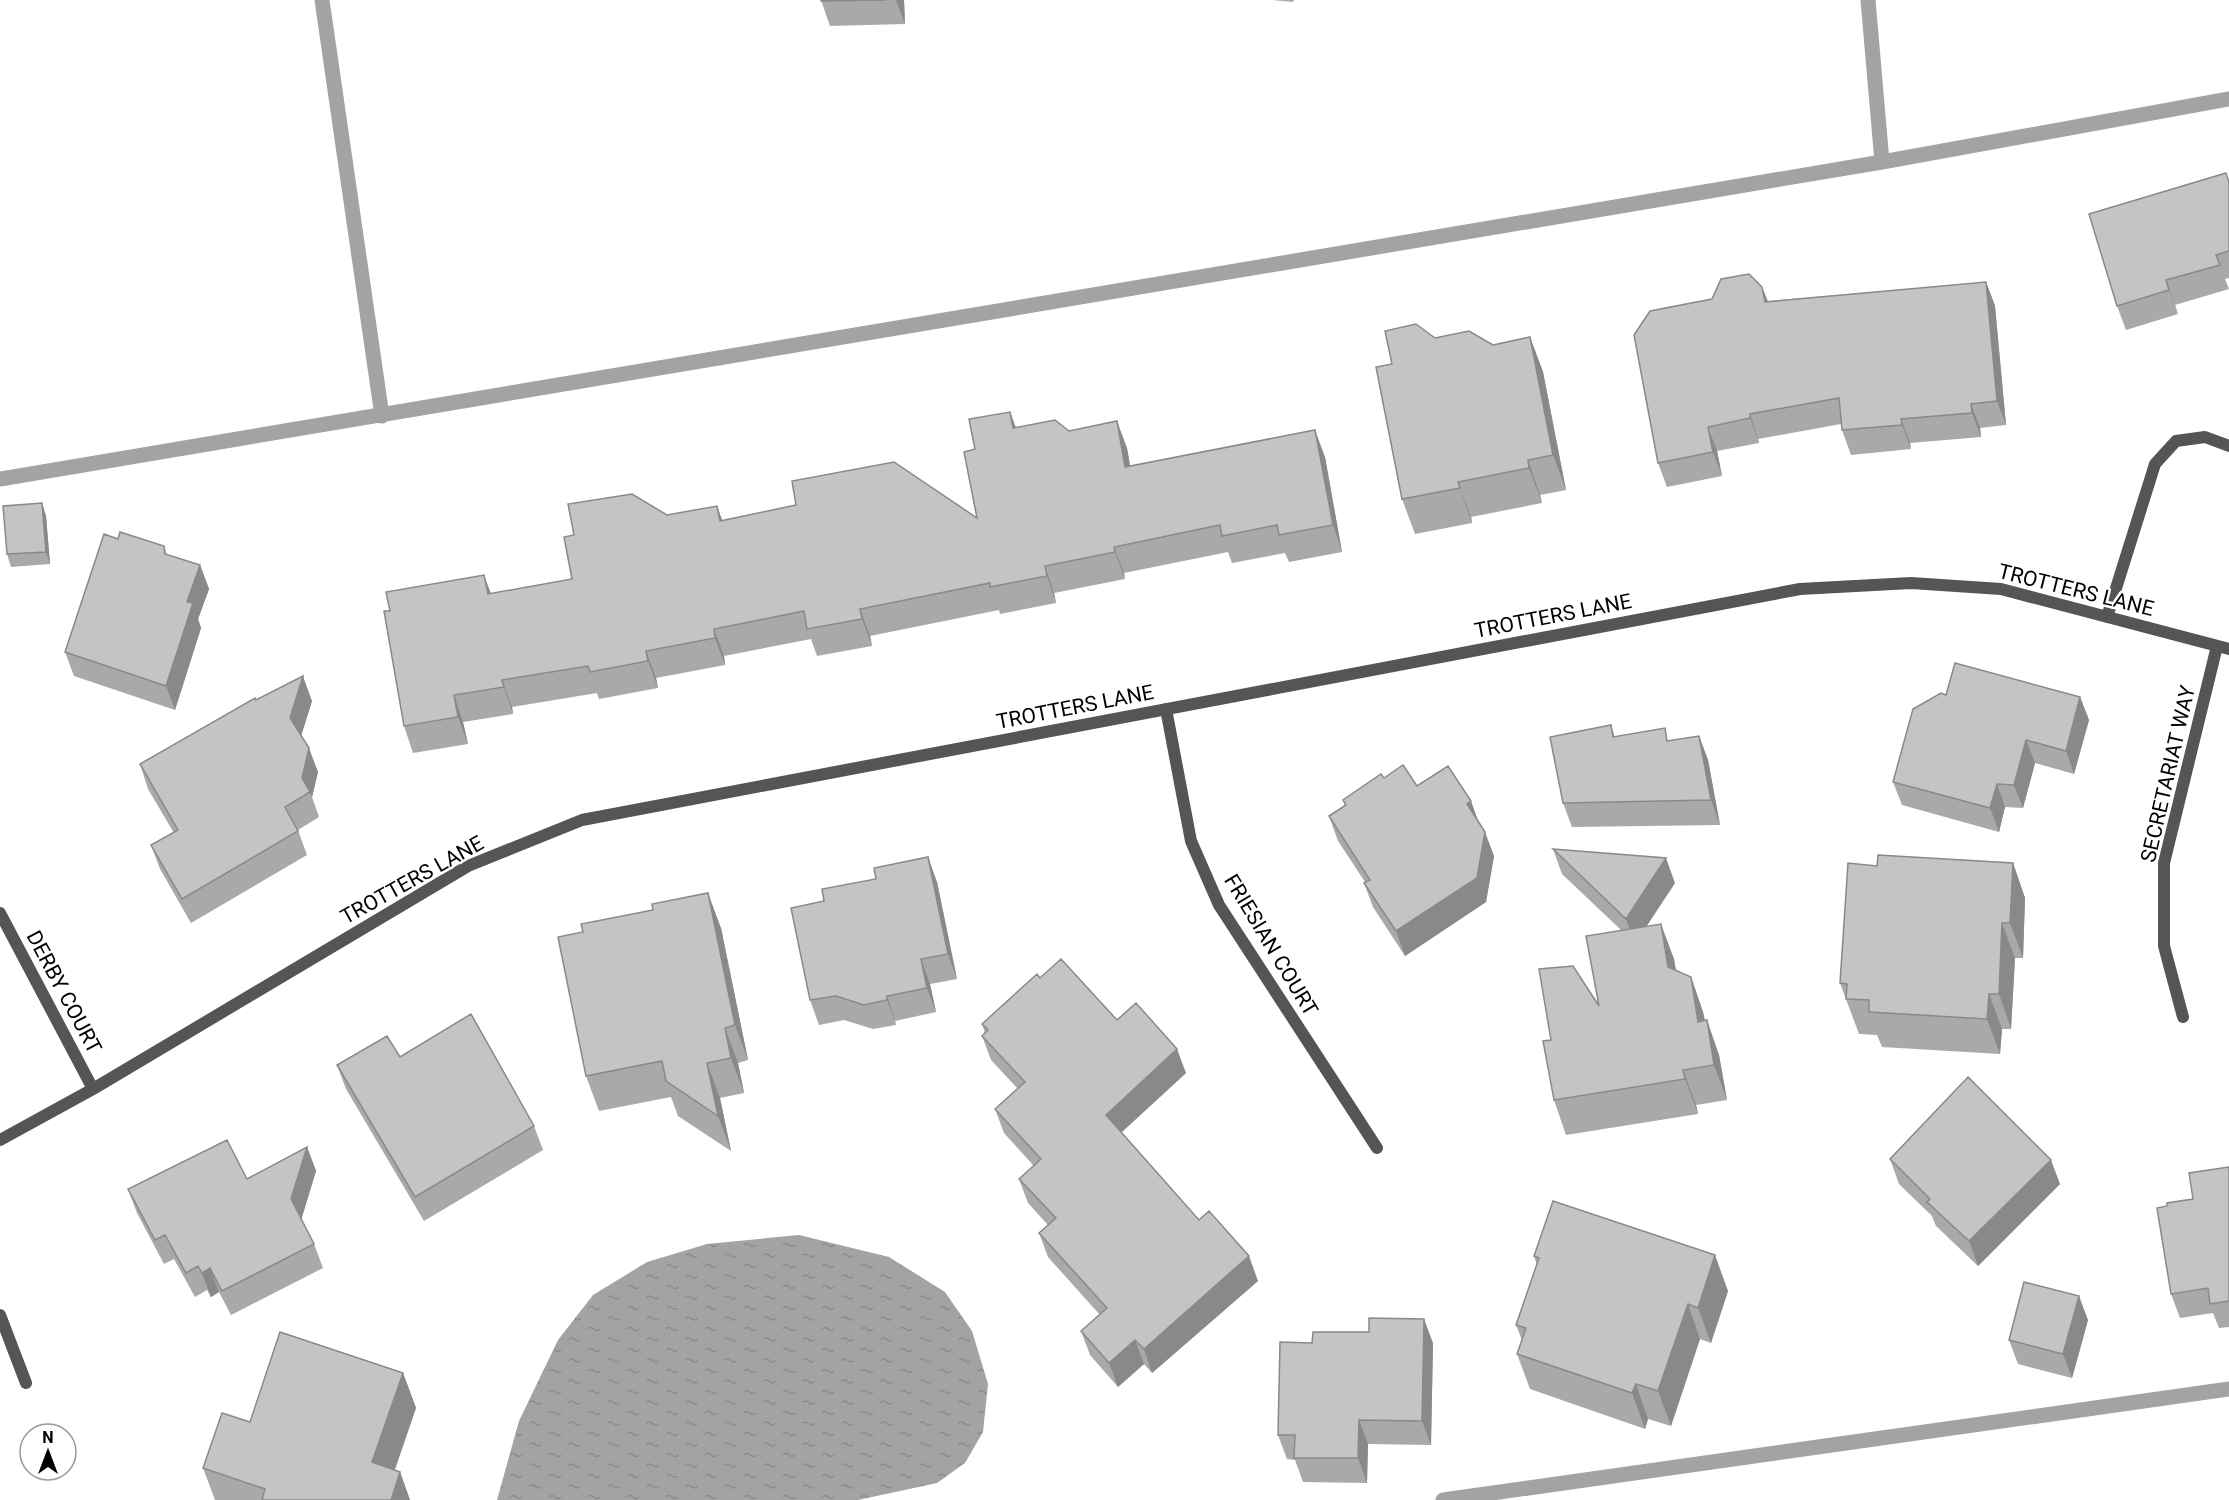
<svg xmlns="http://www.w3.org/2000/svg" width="2229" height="1500" viewBox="0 0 2229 1500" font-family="Roboto,sans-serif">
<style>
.water{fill:url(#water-ripples)}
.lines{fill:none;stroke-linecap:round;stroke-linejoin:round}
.stream{stroke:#a3a3a3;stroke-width:15}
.minor{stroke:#555;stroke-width:12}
.wall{fill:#a9a9a9}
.shaded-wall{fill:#898989}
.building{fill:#c4c4c4;stroke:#898989;stroke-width:1.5}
.labels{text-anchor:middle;stroke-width:5;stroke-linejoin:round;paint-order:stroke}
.street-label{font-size:21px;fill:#000;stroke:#fff}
</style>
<defs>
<pattern id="water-ripples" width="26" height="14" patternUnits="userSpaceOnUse" patternTransform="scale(1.5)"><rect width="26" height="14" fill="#a3a3a3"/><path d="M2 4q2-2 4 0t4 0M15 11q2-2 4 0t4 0" fill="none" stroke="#8b8b8b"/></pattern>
</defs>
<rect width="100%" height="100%" fill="#fff"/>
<path class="water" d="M 799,1235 L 889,1257 L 945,1292 L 972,1331 L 988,1384 L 983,1432 L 965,1463 L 937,1483 L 858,1500 L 497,1500 L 519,1421 L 558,1340 L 593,1295 L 647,1262 L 707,1244 Z"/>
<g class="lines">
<path class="stream" d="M 322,0 L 382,416
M 1868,0 L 1882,162
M 0,479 L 1882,162 L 2229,99
M 1443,1500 L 2229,1389"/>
<path class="minor" d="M 2107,617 L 2155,464 L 2176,441 L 2205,437 L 2229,446
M 1166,709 L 1191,841 L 1219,905 L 1377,1148
M 0,913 L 93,1089
M 2183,1017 L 2164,946 L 2164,863 L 2217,646
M 0,1140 L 93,1089 L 468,866 L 582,820 L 1800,589 L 1911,583 L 2001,589 L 2229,649
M 0,1315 L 26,1383"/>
</g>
<path class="wall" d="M 821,0 L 904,0 L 905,24 L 830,26 Z
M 1272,0 L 1294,0 L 1293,2 Z
M 2229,181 L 2229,278 L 2225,279 L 2229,289 L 2175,305 L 2178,314 L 2126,330 L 2117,306 Z
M 1986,282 L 1995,306 L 2006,425 L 1980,428 L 1981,437 L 1910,443 L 1911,449 L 1851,455 L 1842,430 L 1841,424 L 1758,439 L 1759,443 L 1717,451 L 1722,476 L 1667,487 L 1658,463 L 1712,299 L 1762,287 L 1768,301 Z
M 1530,337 L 1543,372 L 1566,490 L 1540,495 L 1542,503 L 1471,517 L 1472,523 L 1415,534 L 1402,499 L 1392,364 L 1435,338 L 1493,345 Z
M 1010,412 L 1016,428 L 1069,431 L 1127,448 L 1130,466 L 1325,457 L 1342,552 L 1289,562 L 1285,553 L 1232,563 L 1228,552 L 1124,573 L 1125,579 L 1054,593 L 1056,603 L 1000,614 L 999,610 L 870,636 L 872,646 L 817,656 L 811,639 L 724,656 L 725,665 L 656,678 L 658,688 L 599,699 L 597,693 L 512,707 L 513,714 L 463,722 L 468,744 L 413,753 L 404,726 L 491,594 L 572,579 L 723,521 L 977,518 L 975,449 Z
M 42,503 L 46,516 L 50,564 L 11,567 L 7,554 Z
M 118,539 L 164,546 L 167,555 L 200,565 L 209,589 L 198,619 L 201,628 L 175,710 L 74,676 L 65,652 Z
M 1946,695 L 2080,697 L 2089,720 L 2074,774 L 2035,763 L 2023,808 L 2005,807 L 1999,832 L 1902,805 L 1893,782 Z
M 256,700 L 312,701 L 301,735 L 318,772 L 312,797 L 319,817 L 298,830 L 307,855 L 191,923 L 160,869 L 151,845 L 174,833 L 148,789 L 140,764 Z
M 1611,725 L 1615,737 L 1669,741 L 1699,736 L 1708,760 L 1720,825 L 1572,827 L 1563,803 Z
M 1384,778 L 1417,786 L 1478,822 L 1494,856 L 1486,902 L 1405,956 L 1373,907 L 1364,883 L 1365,882 L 1338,841 L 1329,816 L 1345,806 L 1343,800 Z
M 1553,849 L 1675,883 L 1646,926 L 1674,959 L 1676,971 L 1691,977 L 1703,1012 L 1705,1020 L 1719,1055 L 1727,1100 L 1696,1105 L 1698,1114 L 1566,1135 L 1554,1100 L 1551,1040 L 1599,1006 L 1621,930 L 1562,874 Z
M 2013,863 L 2025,898 L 2023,958 L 2015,958 L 2011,1029 L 2002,1029 L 2000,1054 L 1882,1047 L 1877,1035 L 1859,1034 L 1840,983 L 1877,866 Z
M 937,882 L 957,979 L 930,984 L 936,1012 L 895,1021 L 896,1025 L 873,1029 L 844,1020 L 819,1025 L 810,1000 Z
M 721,928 L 748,1060 L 738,1063 L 744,1093 L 720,1098 L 731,1151 L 678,1116 L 671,1097 L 599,1111 L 586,1076 Z
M 1040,978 L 1117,1020 L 1186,1073 L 1121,1133 L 1199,1220 L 1258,1281 L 1152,1373 L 1144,1364 L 1118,1387 L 1090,1355 L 1081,1331 L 1100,1315 L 1048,1257 L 1039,1233 L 1048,1225 L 1028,1203 L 1019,1179 L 1034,1166 L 1004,1133 L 995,1109 L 1018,1089 L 991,1060 L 982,1036 L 985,1033 L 982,1024 Z
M 400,1057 L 534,1126 L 543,1150 L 424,1221 L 346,1089 L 337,1065 Z
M 307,1147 L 316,1171 L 301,1219 L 314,1244 L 323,1268 L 231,1315 L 219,1292 L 211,1297 L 207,1290 L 195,1297 L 174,1259 L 164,1264 L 137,1213 L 128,1189 L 247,1179 Z
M 1890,1159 L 2060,1184 L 1978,1266 L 1936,1226 L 1932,1216 L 1899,1184 Z
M 2229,1167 L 2229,1327 L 2219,1328 L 2213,1313 L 2180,1318 L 2171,1294 L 2193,1199 Z
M 1534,1256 L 1728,1291 L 1711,1343 L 1700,1339 L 1671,1426 L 1648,1419 L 1645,1429 L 1530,1389 L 1517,1354 L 1522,1340 L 1516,1325 L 1537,1265 Z
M 2088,1320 L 2072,1378 L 2018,1364 L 2009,1340 Z
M 1433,1343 L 1431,1445 L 1368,1444 L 1367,1483 L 1303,1482 L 1295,1460 L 1287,1459 L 1278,1435 Z
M 403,1373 L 416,1408 L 395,1470 L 400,1472 L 410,1500 L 215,1500 L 203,1468 L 250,1422 Z"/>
<path class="shaded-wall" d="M 896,0 L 904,0 L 905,24 Z
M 2166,280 L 2175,305 L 2178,314 L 2169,290 Z
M 1986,282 L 1995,306 L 2006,425 L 1997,401 Z
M 1762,287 L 1771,311 L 1765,302 Z
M 1530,337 L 1543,372 L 1566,490 L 1553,455 Z
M 1971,404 L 1980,428 L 1981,437 L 1972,413 Z
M 1010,412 L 1020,439 L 1013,428 Z
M 1750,414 L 1758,439 L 1759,443 L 1750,418 Z
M 1901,419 L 1910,443 L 1911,449 L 1902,425 Z
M 1117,421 L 1127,448 L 1135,494 L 1125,467 Z
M 1708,427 L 1717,451 L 1722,476 L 1713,452 Z
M 1315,430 L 1325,457 L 1342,552 L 1333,525 Z
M 1528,460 L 1540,495 L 1542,503 L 1529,468 Z
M 1458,482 L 1471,517 L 1472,523 L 1460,488 Z
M 42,503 L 46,516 L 50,564 L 46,552 Z
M 717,506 L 727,533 L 720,521 Z
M 1114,547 L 1124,573 L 1125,579 L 1115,552 Z
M 200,565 L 209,589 L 198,619 L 201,628 L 175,710 L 166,686 L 187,602 Z
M 1045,566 L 1054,593 L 1056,603 L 1047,576 Z
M 484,575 L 494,602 L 488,594 Z
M 860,609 L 870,636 L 872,646 L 862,619 Z
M 714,629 L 724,656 L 725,665 L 715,638 Z
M 646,651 L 656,678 L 658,688 L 648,661 Z
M 303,676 L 312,701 L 299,743 L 290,718 Z
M 502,680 L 512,707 L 513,714 L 504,687 Z
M 454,695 L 463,722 L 468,744 L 458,717 Z
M 2080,697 L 2089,720 L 2074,774 L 2066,751 Z
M 1699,736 L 1708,760 L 1720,825 L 1711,800 Z
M 2026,740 L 2035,763 L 2023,808 L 2014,785 Z
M 309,748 L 318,772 L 312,797 L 302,778 Z
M 1997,784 L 2005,807 L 1999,832 L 1990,808 Z
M 1471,801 L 1480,826 L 1467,804 Z
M 1485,832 L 1494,856 L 1486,902 L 1405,956 L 1396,931 Z
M 928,857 L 937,882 L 957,979 L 948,954 Z
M 1666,858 L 1675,883 L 1635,944 L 1626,919 Z
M 2013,863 L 2025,898 L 2023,958 L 2010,923 Z
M 708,893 L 721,928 L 748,1060 L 735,1025 Z
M 2002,923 L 2015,958 L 2011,1029 L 1999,994 Z
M 1661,924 L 1674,959 L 1681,1002 L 1668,967 Z
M 921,959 L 930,984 L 936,1012 L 927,988 Z
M 1691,977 L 1703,1012 L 1711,1057 L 1698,1022 Z
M 1989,994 L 2002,1029 L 2000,1054 L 1987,1019 Z
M 887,996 L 895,1021 L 896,1025 L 887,1000 Z
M 1707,1020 L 1719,1055 L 1727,1100 L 1714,1065 Z
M 725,1028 L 738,1063 L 744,1093 L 731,1058 Z
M 1177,1049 L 1186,1073 L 1114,1139 L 1106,1115 Z
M 707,1063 L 720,1098 L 731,1151 L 718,1116 Z
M 1683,1070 L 1696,1105 L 1698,1114 L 1685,1079 Z
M 307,1147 L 316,1171 L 300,1224 L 291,1199 Z
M 2051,1160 L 2060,1184 L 1978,1266 L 1969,1241 Z
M 1715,1255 L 1728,1291 L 1711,1343 L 1698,1308 Z
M 1249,1256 L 1258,1281 L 1152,1373 L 1144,1349 Z
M 210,1268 L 219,1292 L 211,1297 L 202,1273 Z
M 2079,1296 L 2088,1320 L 2072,1378 L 2063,1354 Z
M 1688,1304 L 1700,1339 L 1671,1426 L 1658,1391 Z
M 1424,1319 L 1433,1343 L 1431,1445 L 1422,1421 Z
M 1135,1340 L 1144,1364 L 1118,1387 L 1109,1363 Z
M 403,1373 L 416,1408 L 385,1497 L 372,1462 Z
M 1636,1384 L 1648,1419 L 1645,1429 L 1632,1393 Z
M 1359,1420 L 1368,1444 L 1367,1483 L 1358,1458 Z
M 400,1472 L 410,1500 L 391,1500 Z"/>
<path class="building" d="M 821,0 L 886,0 L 821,1 Z
M 2226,173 L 2229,182 L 2229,251 L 2216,255 L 2220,265 L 2166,280 L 2169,290 L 2117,306 L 2089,214 Z
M 1749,274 L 1762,287 L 1765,302 L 1986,282 L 1997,401 L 1971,404 L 1972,413 L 1901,419 L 1902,425 L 1842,430 L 1839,398 L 1750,414 L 1750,418 L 1708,427 L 1713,452 L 1658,463 L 1634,335 L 1650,311 L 1712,299 L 1721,279 Z
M 1416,324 L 1435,338 L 1469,331 L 1493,345 L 1530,337 L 1553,455 L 1528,460 L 1529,468 L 1458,482 L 1460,488 L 1402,499 L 1376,367 L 1392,364 L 1385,331 Z
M 1010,412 L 1013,428 L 1055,420 L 1069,431 L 1117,421 L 1125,467 L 1315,430 L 1333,525 L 1279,535 L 1277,525 L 1222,536 L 1220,525 L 1114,547 L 1115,552 L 1045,566 L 1047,576 L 990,587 L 990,583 L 860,609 L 862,619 L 807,629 L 804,611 L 714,629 L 715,638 L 646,651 L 648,661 L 590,672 L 588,666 L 502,680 L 504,687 L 454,695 L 458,717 L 404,726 L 384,611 L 390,611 L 386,592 L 484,575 L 488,594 L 572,579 L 564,537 L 574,535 L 568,504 L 632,494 L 667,515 L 717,506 L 720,521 L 796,505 L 792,481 L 894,462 L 977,518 L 964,452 L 975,449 L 969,419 Z
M 42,503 L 46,552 L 7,554 L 3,506 Z
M 120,532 L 164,546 L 165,554 L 200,565 L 187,602 L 193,603 L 166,686 L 65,652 L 104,534 L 118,539 Z
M 1955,663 L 2080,697 L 2066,751 L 2026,740 L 2014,785 L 1997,784 L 1990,808 L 1893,782 L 1913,709 L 1941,693 L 1946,695 Z
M 303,676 L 290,718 L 309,748 L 302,778 L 310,792 L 285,807 L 298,831 L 182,899 L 151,845 L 178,830 L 140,764 L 255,698 L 256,700 Z
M 1611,725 L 1613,737 L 1665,728 L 1667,741 L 1699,736 L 1711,800 L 1563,803 L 1550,737 Z
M 1403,765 L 1417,786 L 1448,766 L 1471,801 L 1467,804 L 1485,832 L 1477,878 L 1396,931 L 1364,883 L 1370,880 L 1329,816 L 1346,805 L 1343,800 L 1381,774 L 1384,778 Z
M 1553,849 L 1666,858 L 1626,919 Z
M 1878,855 L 2013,863 L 2010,923 L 2002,923 L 1999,994 L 1989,994 L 1987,1019 L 1869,1012 L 1869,1000 L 1846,999 L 1847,984 L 1840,983 L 1848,863 L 1877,866 Z
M 928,857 L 948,954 L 921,959 L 927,988 L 887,996 L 887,1000 L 864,1005 L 836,996 L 810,1000 L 791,908 L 824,901 L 822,889 L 876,879 L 874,868 Z
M 708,893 L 735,1025 L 725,1028 L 731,1058 L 707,1063 L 718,1116 L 666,1081 L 662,1061 L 586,1076 L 558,937 L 583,932 L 581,924 L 653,910 L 652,904 Z
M 1661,924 L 1668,967 L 1691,977 L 1698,1022 L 1707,1020 L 1714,1065 L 1683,1070 L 1685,1079 L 1554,1100 L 1543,1041 L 1551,1040 L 1539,969 L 1573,966 L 1599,1006 L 1586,936 Z
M 1061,959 L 1117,1020 L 1136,1003 L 1177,1049 L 1106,1115 L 1199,1220 L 1209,1211 L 1249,1256 L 1144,1349 L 1135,1340 L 1109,1363 L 1081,1331 L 1107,1308 L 1039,1233 L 1056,1218 L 1019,1179 L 1041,1159 L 995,1109 L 1025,1082 L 982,1036 L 988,1030 L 982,1024 L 1037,974 L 1040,978 Z
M 471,1014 L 534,1126 L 415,1197 L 337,1065 L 387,1036 L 400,1057 Z
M 1968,1077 L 2051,1160 L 1969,1241 L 1927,1202 L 1930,1199 L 1890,1159 Z
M 227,1140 L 247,1179 L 307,1147 L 291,1199 L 314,1244 L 222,1291 L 210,1268 L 202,1273 L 198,1266 L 186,1273 L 165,1235 L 155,1240 L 128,1189 Z
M 2229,1167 L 2229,1301 L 2210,1304 L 2208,1288 L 2171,1294 L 2157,1208 L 2167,1206 L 2167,1203 L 2193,1199 L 2189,1173 Z
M 1553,1201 L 1715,1255 L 1698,1308 L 1688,1304 L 1658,1391 L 1636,1384 L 1632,1393 L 1517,1354 L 1526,1328 L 1516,1325 L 1539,1258 L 1534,1256 Z
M 2024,1282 L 2079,1296 L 2063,1354 L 2009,1340 Z
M 1369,1318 L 1424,1319 L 1422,1421 L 1359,1420 L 1358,1458 L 1294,1458 L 1295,1435 L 1278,1435 L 1280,1342 L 1312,1343 L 1313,1332 L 1369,1332 Z
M 280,1332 L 403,1373 L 372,1462 L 400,1472 L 391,1500 L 262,1500 L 265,1489 L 203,1468 L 222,1413 L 250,1422 Z"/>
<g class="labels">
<g class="street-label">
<text transform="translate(2076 590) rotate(14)" y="7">TROTTERS LANE</text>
<text transform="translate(1553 616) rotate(-11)" y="7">TROTTERS LANE</text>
<text transform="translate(1075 707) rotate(-11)" y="7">TROTTERS LANE</text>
<text transform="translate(2168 774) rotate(-77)" y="7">SECRETARIAT WAY</text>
<text transform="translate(412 880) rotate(-29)" y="7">TROTTERS LANE</text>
<text transform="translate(1271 945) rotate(59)" y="7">FRIESIAN COURT</text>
<text transform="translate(64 992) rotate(62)" y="7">DERBY COURT</text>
</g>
</g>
<g transform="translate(48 1452)"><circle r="28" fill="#ffffff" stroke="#999999" stroke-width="1.5"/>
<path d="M0-4.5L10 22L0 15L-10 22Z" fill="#000000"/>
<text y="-9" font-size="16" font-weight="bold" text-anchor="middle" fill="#000000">N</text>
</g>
</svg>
